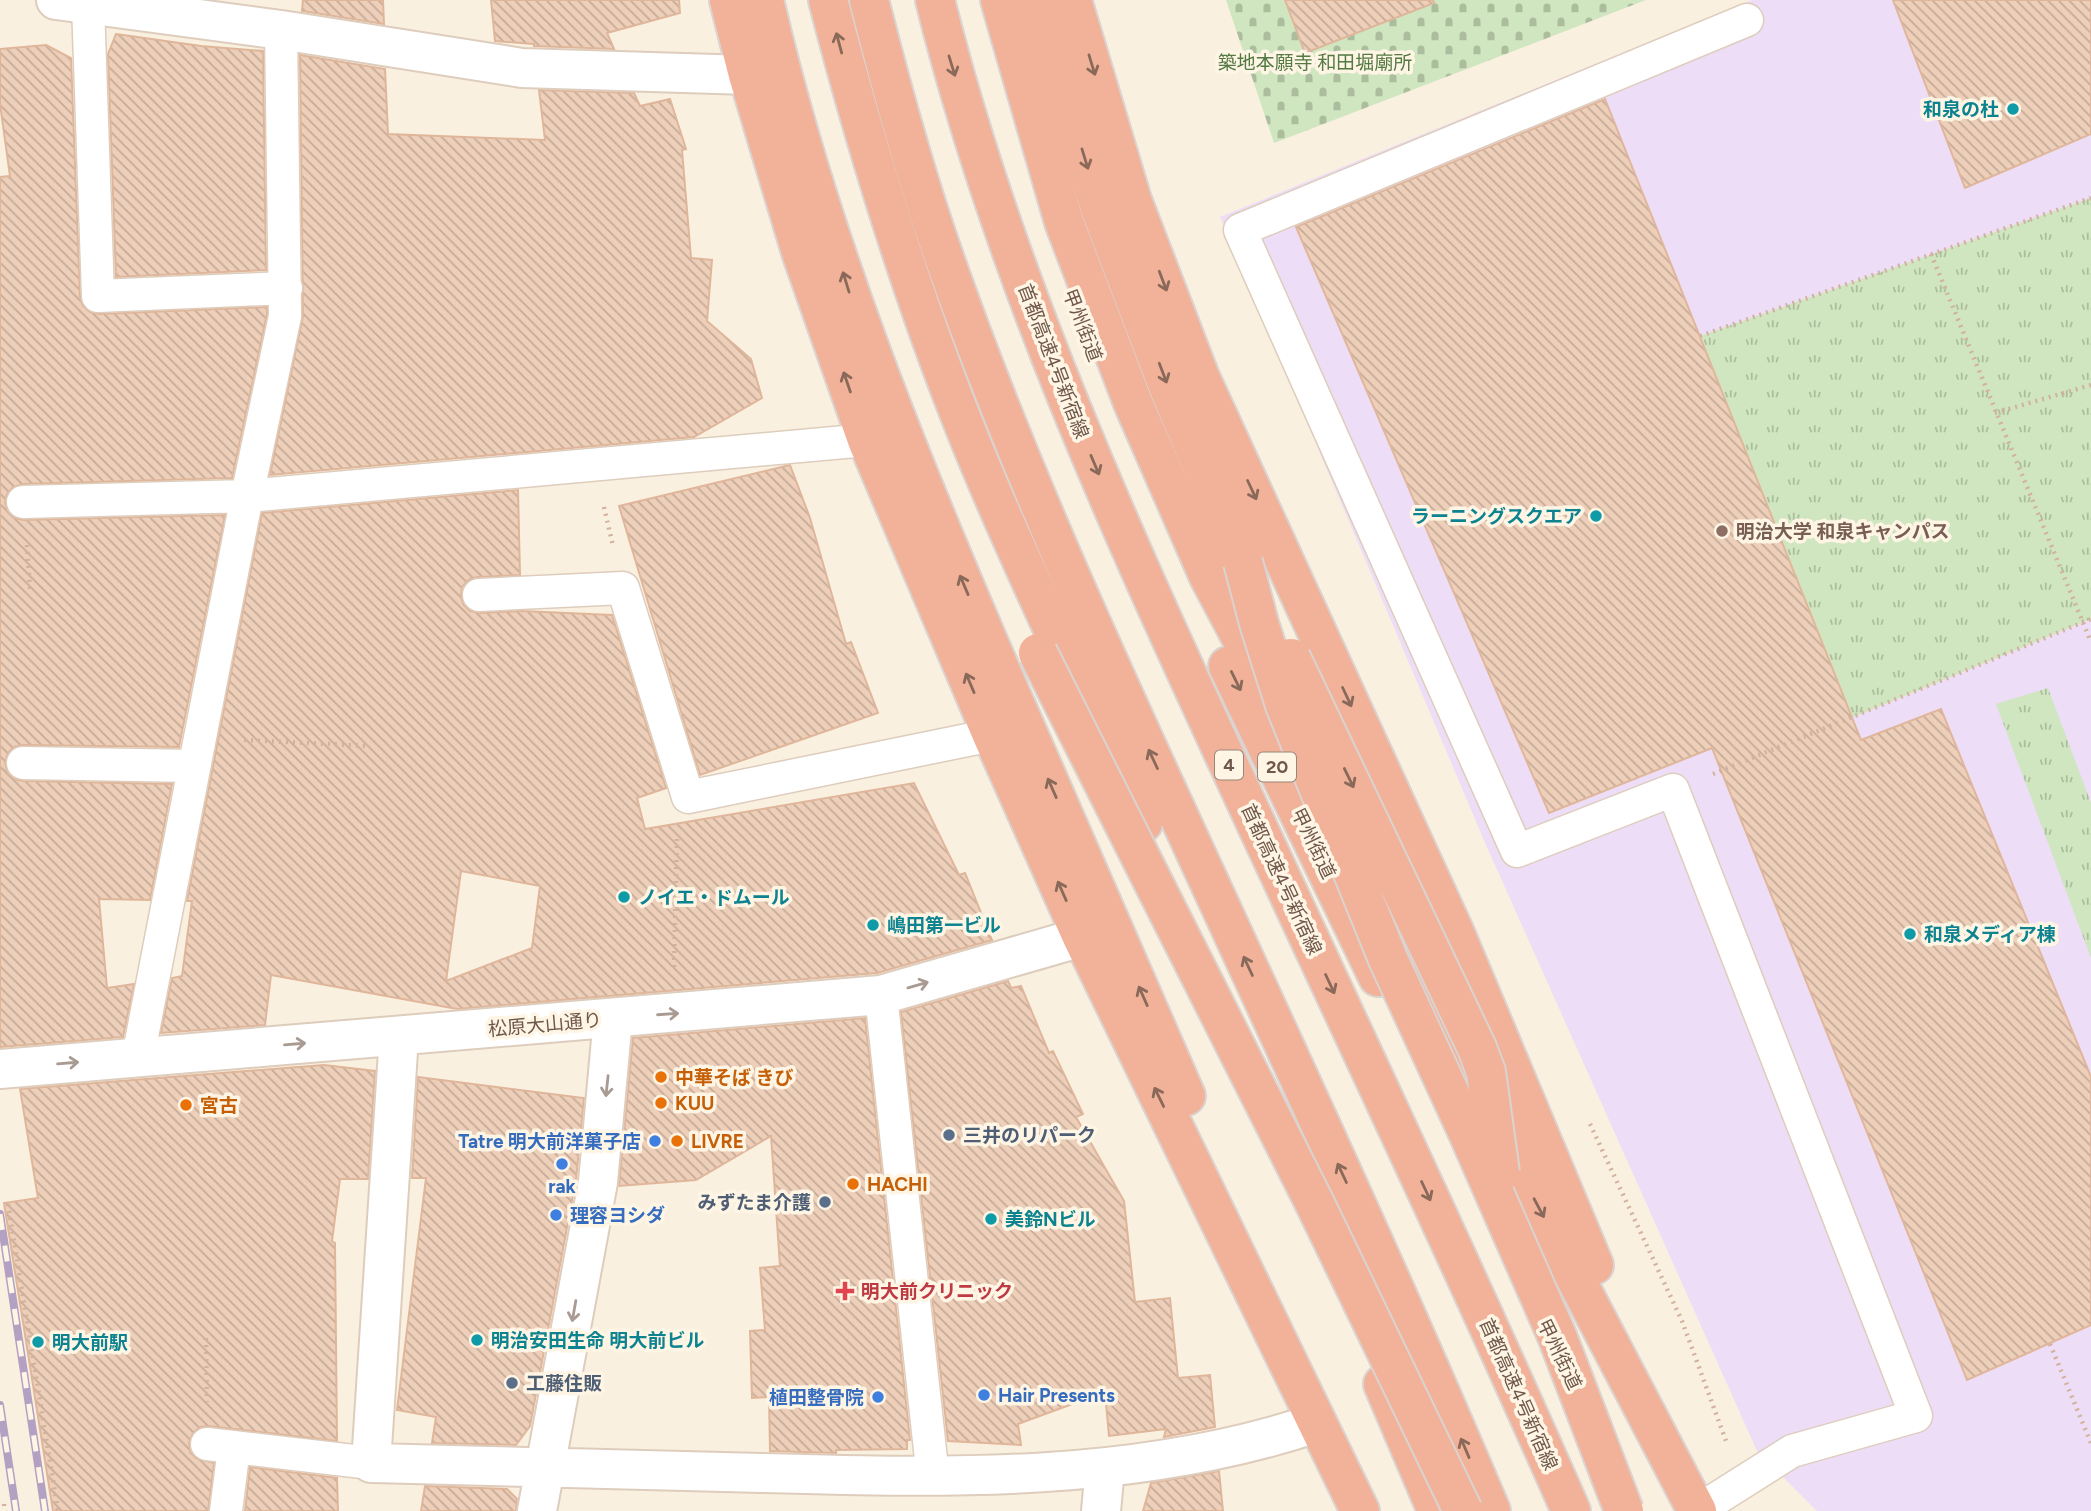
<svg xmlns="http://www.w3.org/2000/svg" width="2091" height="1511" viewBox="0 0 2091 1511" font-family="Figtree,'Noto Sans JP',sans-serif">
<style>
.education{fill:#edddf6}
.grass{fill:url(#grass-tufts)}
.cemetery{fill:url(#cemetery-stones)}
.building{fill:url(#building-back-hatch);stroke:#e0b69b;stroke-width:2;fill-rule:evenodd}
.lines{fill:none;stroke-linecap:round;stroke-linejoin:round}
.lane-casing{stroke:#decdbd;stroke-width:35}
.street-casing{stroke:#decdbd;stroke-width:42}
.highway-casing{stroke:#dad3d0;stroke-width:42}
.path{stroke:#d2b29d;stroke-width:4.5;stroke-dasharray:2 5;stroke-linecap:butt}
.lane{stroke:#fff;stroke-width:32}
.street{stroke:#fff;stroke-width:38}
.highway{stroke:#f2b299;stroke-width:38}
.rail-casing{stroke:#b3a0c2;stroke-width:8}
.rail{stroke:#fef5e5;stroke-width:5;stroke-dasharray:16;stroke-linecap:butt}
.highway-bridge-casing{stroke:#dad3d0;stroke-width:42;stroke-linecap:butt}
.highway-bridge{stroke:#f2b299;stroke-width:38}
.oneway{stroke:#896959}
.oneway2{stroke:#a99a92}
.culture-dot{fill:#0f9aa8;stroke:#fef5e5;stroke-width:2.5}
.education-dot{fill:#8d6e63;stroke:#fef5e5;stroke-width:2.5}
.food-dot{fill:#e8710a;stroke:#fef5e5;stroke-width:2.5}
.service-dot{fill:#5c6f8a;stroke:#fef5e5;stroke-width:2.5}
.shop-dot{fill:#3f7fe0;stroke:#fef5e5;stroke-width:2.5}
.health-dot{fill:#e0444e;stroke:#fef5e5;stroke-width:2.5}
.labels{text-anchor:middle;stroke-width:7;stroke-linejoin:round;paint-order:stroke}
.shield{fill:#fef5e5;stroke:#9a8678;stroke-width:2}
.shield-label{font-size:18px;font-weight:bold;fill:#6f5749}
.park-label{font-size:19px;fill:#547a44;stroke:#fef5e5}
.culture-label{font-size:19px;font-weight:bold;fill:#0d838f;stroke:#fef5e5;text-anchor:start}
.street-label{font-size:19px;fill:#6f5749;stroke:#fef5e5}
.education-label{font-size:19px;font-weight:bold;fill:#785e54;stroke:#fef5e5;text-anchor:start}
.food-label{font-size:19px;font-weight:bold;fill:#c56008;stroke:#fef5e5;text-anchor:start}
.service-label{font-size:19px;font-weight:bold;fill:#4e5e75;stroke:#fef5e5;text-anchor:start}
.shop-label{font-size:19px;font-weight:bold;fill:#366cbe;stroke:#fef5e5;text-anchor:end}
.health-label{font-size:19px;font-weight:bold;fill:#be3a42;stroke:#fef5e5;text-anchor:start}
</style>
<defs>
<pattern id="grass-tufts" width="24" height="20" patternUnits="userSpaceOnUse" patternTransform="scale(1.75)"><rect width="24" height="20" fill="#cfe6c0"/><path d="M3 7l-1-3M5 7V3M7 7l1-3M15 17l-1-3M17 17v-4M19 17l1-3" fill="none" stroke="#acbd9e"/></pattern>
<pattern id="cemetery-stones" width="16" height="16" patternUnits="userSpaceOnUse" patternTransform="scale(1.75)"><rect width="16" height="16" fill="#cfe6c0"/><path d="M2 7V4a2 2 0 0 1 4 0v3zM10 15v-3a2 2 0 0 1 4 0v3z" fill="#acbd9e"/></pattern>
<pattern id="building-back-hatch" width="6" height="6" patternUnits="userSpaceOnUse" patternTransform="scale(1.75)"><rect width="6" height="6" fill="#eecfb9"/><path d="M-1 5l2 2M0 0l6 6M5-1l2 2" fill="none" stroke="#c5ab98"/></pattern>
</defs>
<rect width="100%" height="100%" fill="#faf0e0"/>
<path class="education" d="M 1752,0 L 2091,0 L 2091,1511 L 1817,1511 L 1757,1451 L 1486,845 L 1220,217 Z"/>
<path class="grass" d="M 2091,198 L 2091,619 L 1851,718 L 1700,336 Z
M 2048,688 L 2091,803 L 2091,958 L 1996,704 Z"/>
<path class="cemetery" d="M 1226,0 L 1646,0 L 1274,143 Z"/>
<path class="building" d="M 303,0 L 383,0 L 384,24 L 302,11 Z
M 491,0 L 679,0 L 680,13 L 607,33 L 614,49 L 534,46 L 534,44 L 495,41 Z
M 1285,0 L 1433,0 L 1434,3 L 1305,53 Z
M 1893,0 L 2091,0 L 2091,134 L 1965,188 Z
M 116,34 L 201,46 L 263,51 L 266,270 L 116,277 L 108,54 Z
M 46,45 L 71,58 L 80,297 L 83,306 L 90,312 L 99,314 L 267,307 L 267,314 L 232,478 L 23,484 L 13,487 L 7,494 L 5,503 L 8,512 L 15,518 L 23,520 L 225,515 L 179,747 L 23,745 L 14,747 L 8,753 L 5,762 L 7,772 L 14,779 L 23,781 L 172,784 L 150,900 L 99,899 L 107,988 L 134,984 L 123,1037 L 0,1047 L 0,177 L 10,176 L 0,104 L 0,49 Z
M 300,55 L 385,69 L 388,134 L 545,140 L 539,90 L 634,93 L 640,106 L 670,99 L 686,149 L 682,150 L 691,258 L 712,260 L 707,321 L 751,359 L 762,398 L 694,437 L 270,475 L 303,316 Z
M 1605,99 L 1861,740 L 1941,709 L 2091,1077 L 2091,1325 L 1967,1380 L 1712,748 L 1549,813 L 1296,227 Z
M 790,465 L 810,518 L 846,644 L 851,642 L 878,713 L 700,775 L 619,506 Z
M 518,490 L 520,575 L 478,577 L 470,579 L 462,587 L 461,595 L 463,604 L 470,611 L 480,613 L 521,611 L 612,615 L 666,788 L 637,798 L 645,829 L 914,783 L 959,875 L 965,873 L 992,940 L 877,973 L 457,1009 L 271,975 L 265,1025 L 161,1033 L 172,978 L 182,976 L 192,901 L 187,901 L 262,513 ZM 461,871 L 540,886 L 532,948 L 446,981 Z
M 1008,981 L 1011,988 L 1021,986 L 1049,1053 L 1053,1051 L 1083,1114 L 1076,1117 L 1124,1201 L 1135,1302 L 1170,1298 L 1178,1378 L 1210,1375 L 1215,1427 L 1164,1437 L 1166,1429 L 1109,1436 L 1105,1392 L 1018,1424 L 1021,1445 L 948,1441 L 901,1012 Z
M 865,1018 L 910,1440 L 907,1440 L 907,1449 L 836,1450 L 836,1453 L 770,1451 L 769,1397 L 752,1398 L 750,1331 L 765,1330 L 760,1268 L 780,1266 L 771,1136 L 696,1180 L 619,1186 L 633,1038 Z
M 324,1065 L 375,1071 L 368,1179 L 340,1179 L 332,1241 L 335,1243 L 337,1441 L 209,1426 L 200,1427 L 193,1433 L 189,1443 L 190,1452 L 196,1458 L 214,1463 L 208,1511 L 53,1511 L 4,1203 L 38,1198 L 20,1089 Z
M 418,1077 L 584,1098 L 576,1179 L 530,1426 L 516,1445 L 432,1443 L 436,1417 L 397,1410 L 426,1178 L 412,1178 Z
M 250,1467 L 337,1478 L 338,1511 L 245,1511 Z
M 1219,1471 L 1223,1511 L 1143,1511 L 1151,1483 Z
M 425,1486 L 507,1489 L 517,1499 L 516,1511 L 421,1511 Z"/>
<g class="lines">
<defs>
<path id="lane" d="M 88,4 L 98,296 L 286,288
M 23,502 L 247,496 L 867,440
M 479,595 L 623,588 L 688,797 L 992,735
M 23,763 L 194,766
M 881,995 L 933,1478
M 138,1057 L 247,496 L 285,316 L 281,30
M 207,1444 L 371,1463
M 226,1511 L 234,1448
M 1697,1511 L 1792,1451 L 1916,1416 L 1673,790 L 1517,851 L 1240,230 L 1747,20"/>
<path id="street" d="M 56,0 L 281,30 L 522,68 L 748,75
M 399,1036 L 371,1463 C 501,1467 631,1470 762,1473 C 947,1478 1138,1483 1316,1423
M 0,1069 L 881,995 L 1082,937
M 537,1511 L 598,1182 L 613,1018
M 1101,1511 L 1105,1468"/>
<path id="highway" d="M 729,0 L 748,75 L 801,252 L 867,440 L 992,735 L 1082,937 L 1360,1511
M 764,0 C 820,244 916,476 1016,706 C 1073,836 1130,966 1186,1096
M 828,0 C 869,158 918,316 981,467 C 1031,587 1089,705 1143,823
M 869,0 C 891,87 915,175 945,260 C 1014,457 1101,647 1188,836 C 1291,1060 1395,1284 1491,1511
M 935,0 C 1002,270 1118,525 1234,776 C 1347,1021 1463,1265 1571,1511
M 1000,0 L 1064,222 L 1133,403 L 1209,577 L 1272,696
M 1037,0 L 1100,208 L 1168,386 L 1243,562
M 1072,0 L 1132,200 L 1200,377 L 1455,933 L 1594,1265
M 1228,666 L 1378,977
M 1387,917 L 1697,1511
M 1383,1384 L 1437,1511"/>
</defs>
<use href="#lane" class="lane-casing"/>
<use href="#street" class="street-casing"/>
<use href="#highway" class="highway-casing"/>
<path class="path" d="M 1931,254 L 2091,642
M 1700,336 L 2091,198
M 1995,413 L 2091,385
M 604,507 L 613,546
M 27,545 L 30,590
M 244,740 L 369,746
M 1713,774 L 2091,619
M 674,967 L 677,836
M 1590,1124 L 1682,1321 L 1726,1441
M 8,1204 L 58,1511
M 206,1338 L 207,1402
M 2050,1344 L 2091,1443
M 4,1504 L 5,1511"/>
<use href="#lane" class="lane"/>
<use href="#street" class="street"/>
<use href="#highway" class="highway"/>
<defs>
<path id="rail" d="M 0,1214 L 45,1511
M 0,1405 L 16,1511"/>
</defs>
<use href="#rail" class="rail-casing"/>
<use href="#rail" class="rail"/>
<defs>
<path id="highway-bridge" d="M 1243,562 L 1259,623 L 1285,705 L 1388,959 L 1468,1133 L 1557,1336 L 1624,1511
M 1038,653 L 1315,1204 L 1463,1511
M 1291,658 L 1477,1048 L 1486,1072 L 1500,1173"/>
</defs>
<use href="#highway-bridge" class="highway-bridge-casing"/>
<use href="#highway-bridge" class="highway-bridge"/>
</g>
<defs><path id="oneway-shaft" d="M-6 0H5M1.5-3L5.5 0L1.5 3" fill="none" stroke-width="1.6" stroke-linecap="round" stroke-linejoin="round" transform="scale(1.75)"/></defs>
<g class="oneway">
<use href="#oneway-shaft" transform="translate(839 43) rotate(-105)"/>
<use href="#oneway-shaft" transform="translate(1092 65) rotate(73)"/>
<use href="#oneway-shaft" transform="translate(952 66) rotate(73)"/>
<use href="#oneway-shaft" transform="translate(1085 159) rotate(73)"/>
<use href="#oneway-shaft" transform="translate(1163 281) rotate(69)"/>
<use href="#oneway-shaft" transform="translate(846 282) rotate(-107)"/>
<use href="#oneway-shaft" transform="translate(1163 373) rotate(69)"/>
<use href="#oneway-shaft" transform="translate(847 382) rotate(-109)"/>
<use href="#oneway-shaft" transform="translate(1095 465) rotate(67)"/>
<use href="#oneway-shaft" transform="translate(1252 490) rotate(65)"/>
<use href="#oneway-shaft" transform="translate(964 585) rotate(-113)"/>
<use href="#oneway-shaft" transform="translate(1236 681) rotate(64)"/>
<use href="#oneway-shaft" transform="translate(970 683) rotate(-113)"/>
<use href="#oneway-shaft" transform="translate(1347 697) rotate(65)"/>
<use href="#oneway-shaft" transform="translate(1153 759) rotate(-115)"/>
<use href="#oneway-shaft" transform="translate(1349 778) rotate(64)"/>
<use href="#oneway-shaft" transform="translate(1052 788) rotate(-114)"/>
<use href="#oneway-shaft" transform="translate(1062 891) rotate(-114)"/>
<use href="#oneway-shaft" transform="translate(1248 966) rotate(-115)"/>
<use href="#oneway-shaft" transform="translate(1330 984) rotate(65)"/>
<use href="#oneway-shaft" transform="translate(1143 996) rotate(-114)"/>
<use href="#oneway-shaft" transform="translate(1159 1097) rotate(-116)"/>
<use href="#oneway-shaft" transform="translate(1342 1173) rotate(-115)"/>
<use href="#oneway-shaft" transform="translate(1426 1191) rotate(65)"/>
<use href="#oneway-shaft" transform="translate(1539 1208) rotate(62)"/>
<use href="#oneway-shaft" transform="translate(1465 1448) rotate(-113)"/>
</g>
<g class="oneway2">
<use href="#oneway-shaft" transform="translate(918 985) rotate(-16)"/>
<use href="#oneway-shaft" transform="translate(668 1014) rotate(-4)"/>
<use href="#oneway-shaft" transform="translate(295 1044) rotate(-5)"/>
<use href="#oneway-shaft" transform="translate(68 1063) rotate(-5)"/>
<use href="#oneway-shaft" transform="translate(607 1086) rotate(96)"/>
<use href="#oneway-shaft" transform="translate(574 1311) rotate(100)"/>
</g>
<g class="culture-dot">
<circle cx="2013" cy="109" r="7"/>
<circle cx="1596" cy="516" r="7"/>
<circle cx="624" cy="897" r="7"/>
<circle cx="873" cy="925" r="7"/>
<circle cx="1910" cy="934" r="7"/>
<circle cx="991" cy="1219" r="7"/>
<circle cx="477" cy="1340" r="7"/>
<circle cx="38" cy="1342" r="7"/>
</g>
<circle class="education-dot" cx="1722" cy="531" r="7"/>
<g class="food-dot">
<circle cx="661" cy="1077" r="7"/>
<circle cx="661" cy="1103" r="7"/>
<circle cx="186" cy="1105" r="7"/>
<circle cx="677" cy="1141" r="7"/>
<circle cx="853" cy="1184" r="7"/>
</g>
<g class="service-dot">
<circle cx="949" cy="1135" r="7"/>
<circle cx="825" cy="1202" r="7"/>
<circle cx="512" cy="1383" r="7"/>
</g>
<g class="shop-dot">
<circle cx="655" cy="1141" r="7"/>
<circle cx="562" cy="1164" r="7"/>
<circle cx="556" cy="1215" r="7"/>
<circle cx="984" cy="1395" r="7"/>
<circle cx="878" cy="1397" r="7"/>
</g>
<path class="health-dot" d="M841.5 1280.5h7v7h7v7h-7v7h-7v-7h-7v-7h7z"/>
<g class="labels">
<g class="shield">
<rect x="1215" y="750.5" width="28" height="29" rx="5"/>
<rect x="1258" y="752.5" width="38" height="29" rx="5"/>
</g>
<g class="shield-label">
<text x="1229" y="771">4</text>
<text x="1277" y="773">20</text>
</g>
<g class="park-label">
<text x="1315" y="69">築地本願寺 和田堀廟所</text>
</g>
<g class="culture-label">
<text x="1999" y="116" text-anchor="end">和泉の杜</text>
<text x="1582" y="523" text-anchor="end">ラーニングスクエア</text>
<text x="638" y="904">ノイエ・ドムール</text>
<text x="887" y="932">嶋田第一ビル</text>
<text x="1924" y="941">和泉メディア棟</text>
<text x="1005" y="1226">美鈴Nビル</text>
<text x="491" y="1347">明治安田生命 明大前ビル</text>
<text x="52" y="1349">明大前駅</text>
</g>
<g class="street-label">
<text transform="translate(1083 325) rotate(69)" y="7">甲州街道</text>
<text transform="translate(1054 361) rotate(69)" y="7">首都高速4号新宿線</text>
<text transform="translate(1314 843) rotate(64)" y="7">甲州街道</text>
<text transform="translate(1282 879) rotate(65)" y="7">首都高速4号新宿線</text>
<text transform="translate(545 1024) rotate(-5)" y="7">松原大山通り</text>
<text transform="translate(1560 1354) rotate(64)" y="7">甲州街道</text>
<text transform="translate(1519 1394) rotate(66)" y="7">首都高速4号新宿線</text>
</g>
<g class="education-label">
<text x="1736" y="538">明治大学 和泉キャンパス</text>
</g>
<g class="food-label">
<text x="675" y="1084">中華そば きび</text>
<text x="675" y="1110">KUU</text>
<text x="200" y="1112">宮古</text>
<text x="691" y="1148">LIVRE</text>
<text x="867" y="1191">HACHI</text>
</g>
<g class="service-label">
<text x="963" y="1142">三井のリパーク</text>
<text x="811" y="1209" text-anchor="end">みずたま介護</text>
<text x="526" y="1390">工藤住販</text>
</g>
<g class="shop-label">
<text x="641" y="1148">Tatre 明大前洋菓子店</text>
<text x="562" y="1193" text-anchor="middle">rak</text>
<text x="570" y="1222" text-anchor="start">理容ヨシダ</text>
<text x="998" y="1402" text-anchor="start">Hair Presents</text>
<text x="864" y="1404">植田整骨院</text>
</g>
<g class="health-label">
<text x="861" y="1298">明大前クリニック</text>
</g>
</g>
</svg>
